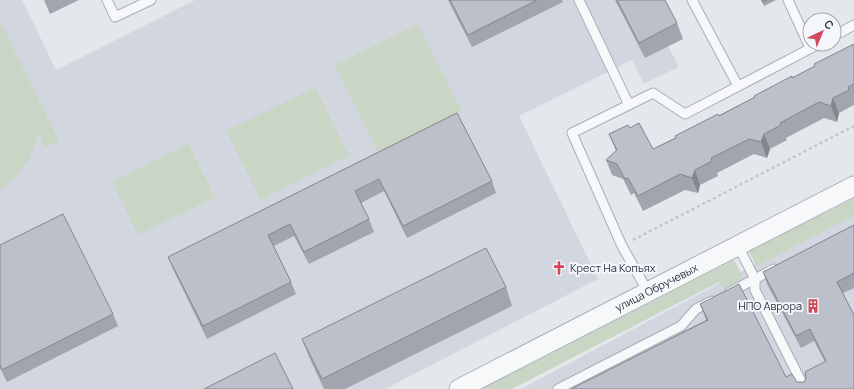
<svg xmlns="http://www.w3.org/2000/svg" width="854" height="389" viewBox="0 0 854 389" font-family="Manrope,sans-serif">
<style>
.built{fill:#d2d6de}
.green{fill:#c9d6c5}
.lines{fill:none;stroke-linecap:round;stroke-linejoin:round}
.lane-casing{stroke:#a9aeb7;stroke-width:11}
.street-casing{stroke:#a9aeb7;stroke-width:21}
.path{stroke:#c2c5cb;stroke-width:2.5;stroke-dasharray:3 3;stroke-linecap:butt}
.lane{stroke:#f7f8fa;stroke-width:9}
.street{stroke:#f7f8fa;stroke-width:19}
.wall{fill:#a1a5ae}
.shaded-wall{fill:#83868d}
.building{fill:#bbc0ca;stroke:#83868d}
.labels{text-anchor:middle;stroke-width:4;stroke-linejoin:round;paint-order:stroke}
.poi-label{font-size:11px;fill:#2b3445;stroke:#f4f6f9;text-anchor:start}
.street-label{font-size:11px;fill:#2b3445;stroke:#f4f6f9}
</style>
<rect width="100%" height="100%" fill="#e4e7ec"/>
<path class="built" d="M 0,0 L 22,0 L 56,70 L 195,0 L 663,0 L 683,39 L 668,46 L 679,67 L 644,84 L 632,60 L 519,116 L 598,279 L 385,389 L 0,389 Z
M 854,214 L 854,389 L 521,389 L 733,276 Z"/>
<path class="green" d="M 0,21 L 59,141 L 45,147 L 38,132 C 33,156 21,177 0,189 Z
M 418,24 L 462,111 L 379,153 L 335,65 Z
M 315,87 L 349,156 L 261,200 L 226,131 Z
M 188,144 L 215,197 L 138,235 L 112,182 Z
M 854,198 L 854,216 L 756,266 L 749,251 Z
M 734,260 L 744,279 L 723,289 L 719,282 L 512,389 L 481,389 Z"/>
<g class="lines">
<defs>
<path id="lane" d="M 107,0 L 115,17 L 151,0
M 579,0 L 629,105
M 692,0 L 738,86
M 788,0 L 810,48
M 834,36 L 854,25
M 738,246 L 755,279 L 755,290 L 805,389
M 648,292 L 622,246 L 572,133 L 653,93 L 685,114 L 819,44
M 730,292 L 774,269
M 558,389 L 681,326 L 696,309 L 712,301"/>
<g id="street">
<path id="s1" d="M 459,389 L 854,186"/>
</g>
</defs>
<use href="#lane" class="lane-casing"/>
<use href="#street" class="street-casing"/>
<path class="path" d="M 633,240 L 854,126"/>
<use href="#lane" class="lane"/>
<use href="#street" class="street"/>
</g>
<path class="wall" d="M 44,0 L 79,0 L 50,14 Z
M 448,0 L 562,0 L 563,2 L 472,47 Z
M 615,0 L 665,0 L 677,23 L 683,39 L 645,58 Z
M 761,0 L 776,0 L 764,6 Z
M 854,44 L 854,105 L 839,113 L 837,122 L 824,118 L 786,138 L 787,140 L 770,149 L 767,158 L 754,154 L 717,173 L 718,176 L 700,185 L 698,193 L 685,190 L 643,211 L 634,193 L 631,195 L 623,179 L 612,175 L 606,160 L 616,151 L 609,134 L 630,128 L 653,149 L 815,66 Z
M 457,113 L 492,181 L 496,193 L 407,238 L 384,191 L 361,203 L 369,219 L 374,232 L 309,264 L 294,236 L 274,246 L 291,282 L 296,294 L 207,339 L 173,269 L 168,257 Z
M 854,225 L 854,288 L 843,293 L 854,389 L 571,389 L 706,320 L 700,304 L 786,377 L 797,382 L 804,382 L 825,362 L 814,341 L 801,348 L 767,284 L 763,272 Z
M 0,245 L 113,314 L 118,326 L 7,382 L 0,368 Z
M 506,287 L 512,306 L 345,389 L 324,389 L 309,357 L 302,339 Z"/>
<path class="shaded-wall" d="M 833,98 L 839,113 L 837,122 L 831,106 Z
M 764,134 L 770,149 L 767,158 L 761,142 Z
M 695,170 L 700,185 L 698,193 L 692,178 Z"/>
<path class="building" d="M 450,0 L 537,0 L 468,35 Z
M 617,0 L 665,0 L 677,23 L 639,43 Z
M 761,0 L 767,0 L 763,2 Z
M 854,44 L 854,84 L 848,87 L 849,90 L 833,98 L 831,106 L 819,102 L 780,123 L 781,125 L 764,134 L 761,142 L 749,139 L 711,158 L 712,161 L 695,170 L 692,178 L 680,174 L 638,196 L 628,178 L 625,179 L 617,164 L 606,160 L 617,150 L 609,134 L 628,125 L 630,128 L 639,123 L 653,149 L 676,138 L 675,136 L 718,114 L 719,116 L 755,97 L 754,96 L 792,76 L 792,78 L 815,66 L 814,64 Z
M 457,113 L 492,181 L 403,226 L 379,179 L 355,191 L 369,219 L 304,252 L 290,224 L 268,235 L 291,282 L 203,326 L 168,257 Z
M 63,214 L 113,314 L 2,370 L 0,365 L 0,245 Z
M 854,225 L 854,273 L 837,282 L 854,315 L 854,389 L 571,389 L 708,320 L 700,304 L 739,284 L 786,377 L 792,374 L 797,382 L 804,382 L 806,378 L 805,372 L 826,361 L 810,329 L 796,336 L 763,272 Z
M 486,248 L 506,287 L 322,379 L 302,339 Z
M 275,353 L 293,389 L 204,389 Z"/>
<defs>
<symbol id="church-bare" viewBox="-9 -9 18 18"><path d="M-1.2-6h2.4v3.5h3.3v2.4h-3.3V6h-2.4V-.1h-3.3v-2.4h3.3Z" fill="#d1495b" stroke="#f4f6f9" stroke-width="2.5" paint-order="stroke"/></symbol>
<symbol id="building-bare" viewBox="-9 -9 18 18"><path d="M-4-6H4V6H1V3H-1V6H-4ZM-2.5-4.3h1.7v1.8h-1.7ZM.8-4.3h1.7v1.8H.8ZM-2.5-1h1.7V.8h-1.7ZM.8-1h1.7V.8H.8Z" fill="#d1495b" stroke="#f4f6f9" stroke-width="2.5" paint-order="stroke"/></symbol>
</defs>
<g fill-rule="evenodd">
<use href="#church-bare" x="549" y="258" width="20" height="20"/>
<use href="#building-bare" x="803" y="296" width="20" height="20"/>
</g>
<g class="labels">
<g class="poi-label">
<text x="570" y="272">Крест На Копьях</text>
<text x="802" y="310" text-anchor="end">НПО Аврора</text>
</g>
<g class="street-label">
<text dy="4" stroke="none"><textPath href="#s1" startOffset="222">улица Обручевых</textPath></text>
</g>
</g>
<g transform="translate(822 32) rotate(44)"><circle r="19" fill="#f4f6f9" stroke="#a4a8b1"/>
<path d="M0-3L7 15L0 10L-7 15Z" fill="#d1495b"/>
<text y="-6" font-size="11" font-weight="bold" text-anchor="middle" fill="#2b3445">С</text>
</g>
</svg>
